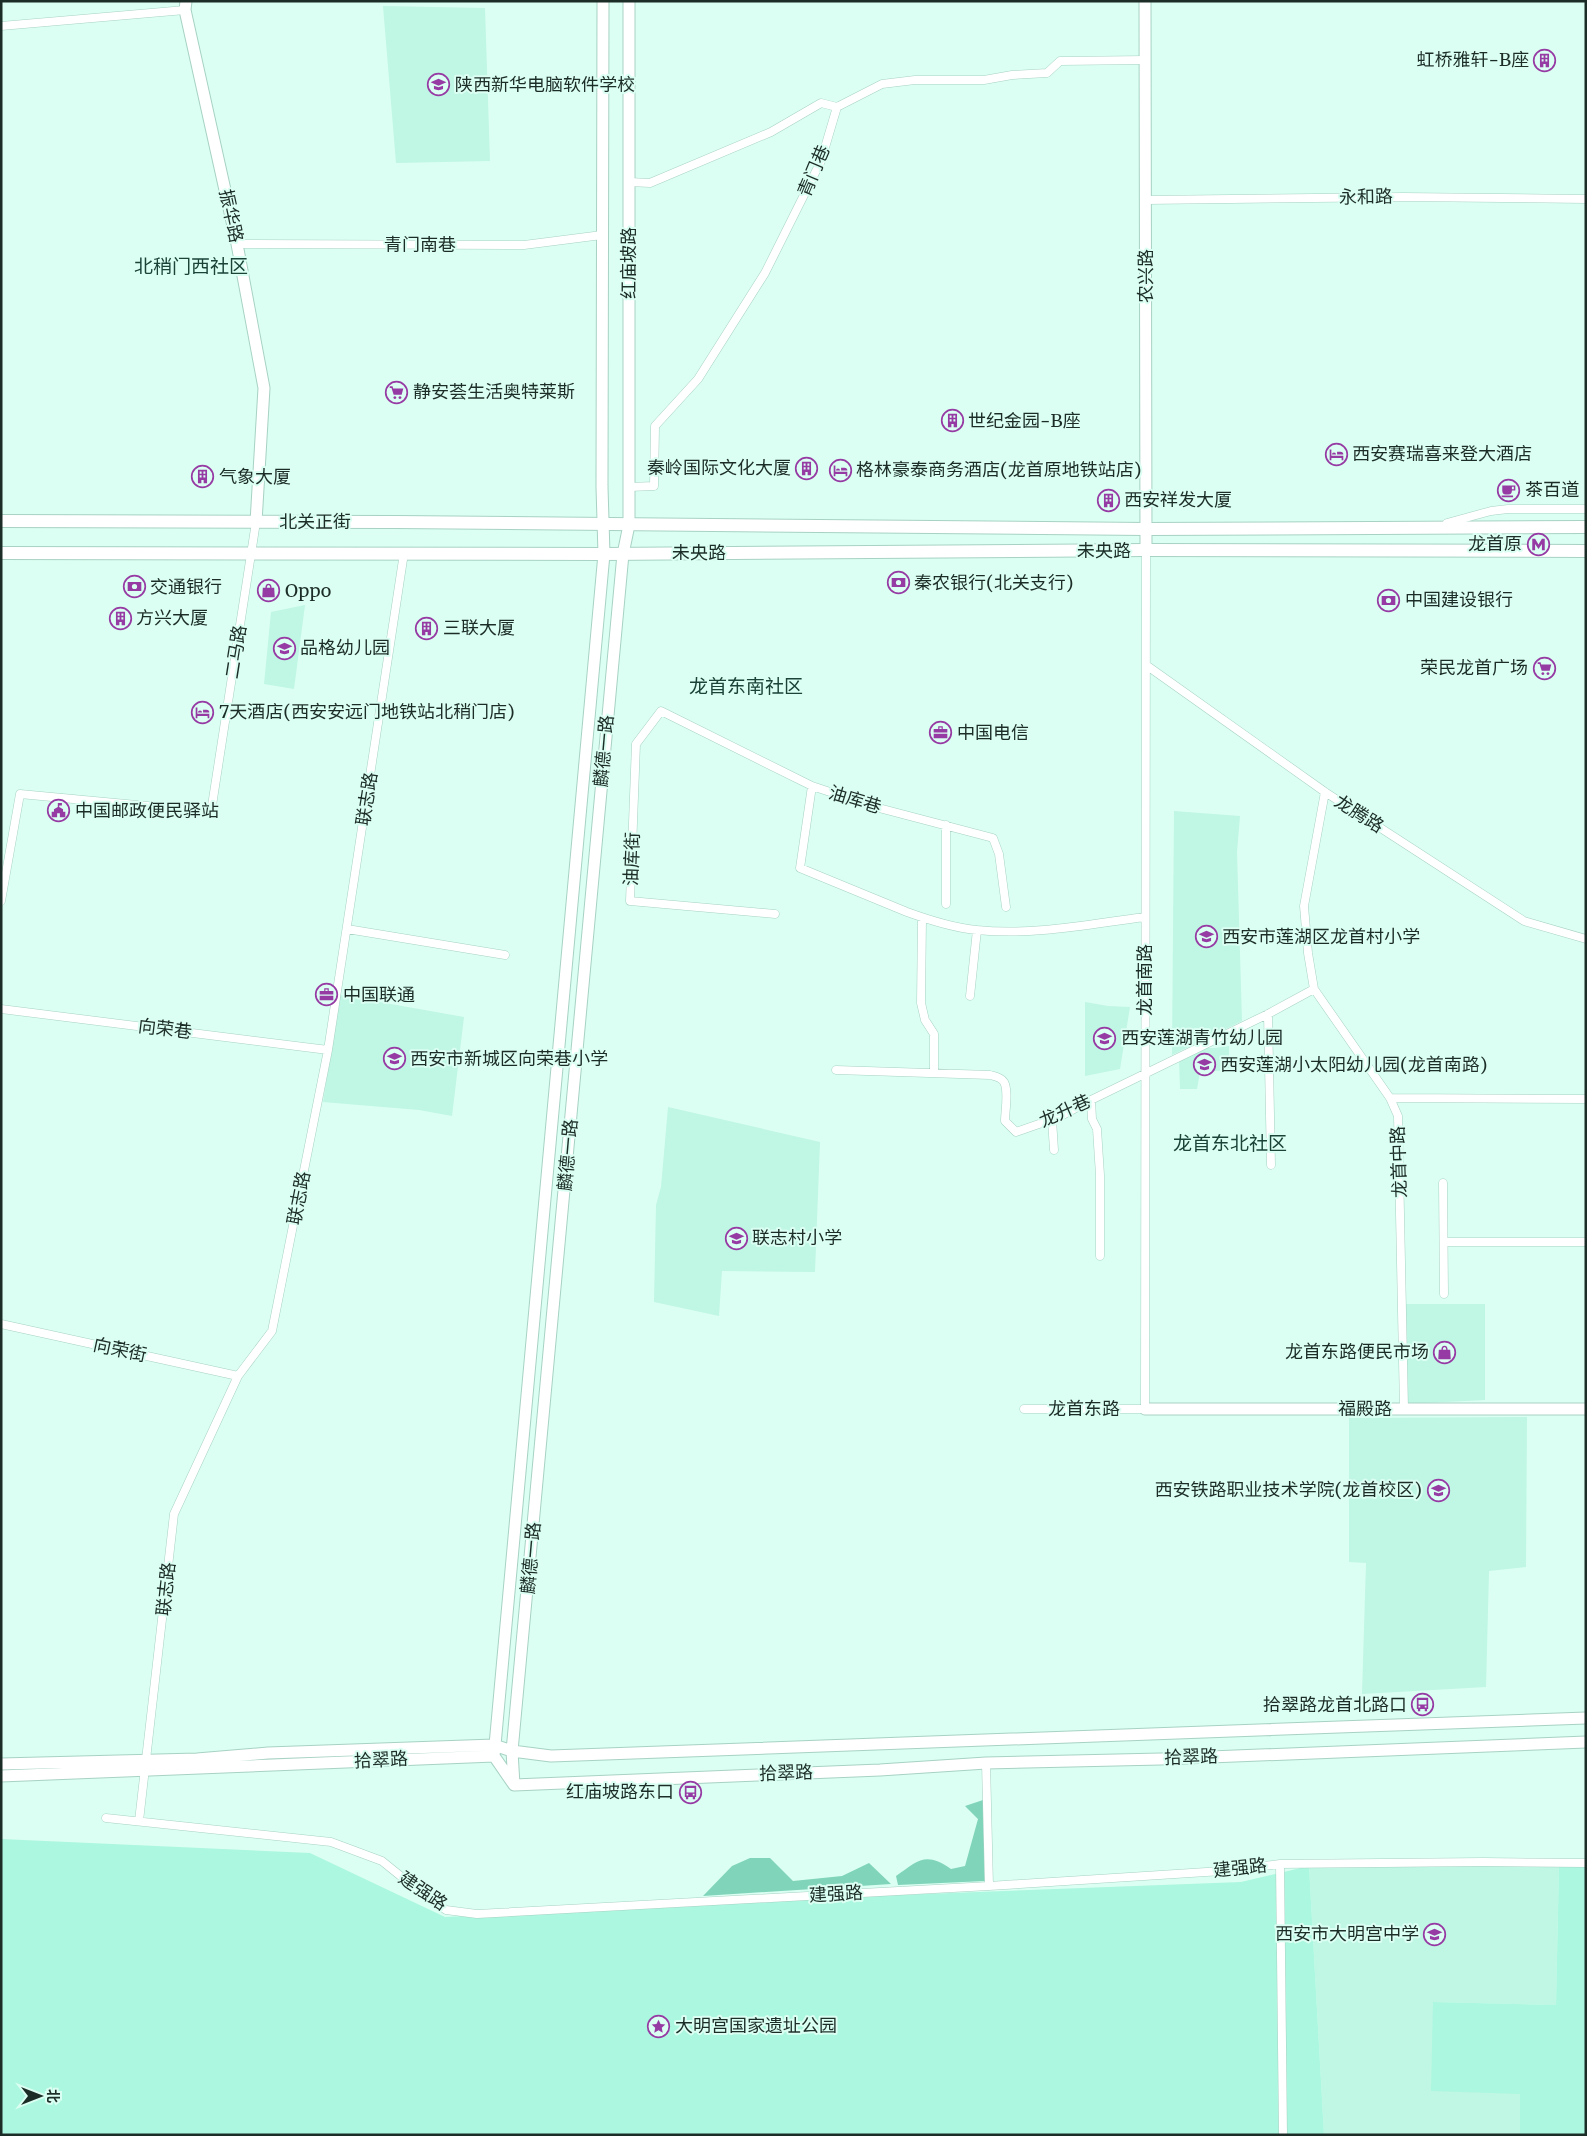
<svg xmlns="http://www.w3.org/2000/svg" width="1587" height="2136" viewBox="0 0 1587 2136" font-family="Merriweather,'Noto Sans SC',serif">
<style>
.built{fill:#c0f6e4}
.green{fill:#acf7df}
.forest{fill:#80d4ba}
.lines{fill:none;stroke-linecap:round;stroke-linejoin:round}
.street-casing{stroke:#a7d2c4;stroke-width:9}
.secondary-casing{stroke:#a7d2c4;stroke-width:13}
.primary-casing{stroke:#a7d2c4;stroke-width:14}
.street{stroke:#fff;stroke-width:8}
.secondary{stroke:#fff;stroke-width:11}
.primary{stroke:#fff;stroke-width:12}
.labels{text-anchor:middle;stroke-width:4;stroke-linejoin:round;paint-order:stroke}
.poi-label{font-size:18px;fill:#1c2d28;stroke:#dbfff2;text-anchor:start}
.street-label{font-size:18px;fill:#1c2d28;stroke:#dbfff2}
.neighbourhood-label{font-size:19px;fill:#1b4338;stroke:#dbfff2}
</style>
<rect width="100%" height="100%" fill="#dbfff2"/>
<path class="built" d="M 383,6 L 485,8 L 490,161 L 396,163 Z
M 305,605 L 294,689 L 264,684 L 271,612 Z
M 1174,811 L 1240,816 L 1237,852 L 1242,1021 L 1172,1055 Z
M 340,995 L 464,1017 L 452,1116 L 419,1110 L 323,1102 Z
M 1085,1002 L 1108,1006 L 1130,1007 L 1120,1069 L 1085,1076 Z
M 1229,1046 L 1229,1070 L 1200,1072 L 1197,1089 L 1180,1089 L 1179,1059 L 1202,1048 L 1215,1048 Z
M 668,1107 L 820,1142 L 815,1272 L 722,1271 L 719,1316 L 654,1302 L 656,1205 L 661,1187 Z
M 1405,1304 L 1485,1304 L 1485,1400 L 1405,1404 Z
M 1527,1417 L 1526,1567 L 1489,1571 L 1486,1687 L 1362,1694 L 1366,1563 L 1349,1562 L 1349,1418 Z
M 1559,1864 L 1556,2005 L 1433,2002 L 1520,2094 L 1520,2135 L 1324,2135 L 1309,1866 Z"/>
<path class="green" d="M 1,1839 L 310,1853 L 445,1917 L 845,1897 L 1241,1882 L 1309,1866 L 1324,2135 L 1,2135 Z
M 1559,1864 L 1586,1864 L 1586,2135 L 1520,2135 L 1520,2094 L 1431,2091 L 1433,2002 L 1556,2005 Z"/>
<path class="forest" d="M 983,1800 L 985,1881 L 898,1885 L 896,1876 C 918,1861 925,1851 951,1869 L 965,1866 L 978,1819 L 965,1806 Z
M 750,1858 L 770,1858 L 793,1881 L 842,1876 L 869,1863 L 891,1884 L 703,1896 L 732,1866 Z"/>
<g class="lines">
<defs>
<path id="street" d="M 1,26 L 185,10
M 629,182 L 650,183 L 771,132 L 821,103 L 837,107
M 1146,200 L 1403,197 L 1586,199
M 237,244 L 524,245 L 602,235
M 629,487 L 654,486 L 655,426 L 698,379 L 765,273 L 821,161 L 837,107 L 882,84 L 915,80 L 984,80 L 1012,75 L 1047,73 L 1060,61 L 1146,60
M 1447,523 L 1491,511 L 1508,509 L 1586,509
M 1146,665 L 1325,792 L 1524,921 L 1586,939
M 812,786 L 800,868 L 907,912 C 929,920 954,928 977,930 C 1033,936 1090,924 1145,917
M 1325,792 L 1304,906 L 1308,953 L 1314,989 L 1390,1098 L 1398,1116 L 1404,1409
M 946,825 L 946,904
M 1,901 L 20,794 L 211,812 L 256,522
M 775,914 L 630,901 L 636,744 L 661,711 L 812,786 L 875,807 L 993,838 L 999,854 L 1006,907
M 922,918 L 921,1003 L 925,1020 L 934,1034 L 934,1073
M 347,929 L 505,955
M 970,996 L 977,930
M 1,1009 L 328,1050
M 1268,1014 L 1271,1165
M 836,1070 L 990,1075 C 994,1076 1001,1077 1004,1082 C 1009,1091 1005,1111 1005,1121 L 1016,1132 L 1059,1117 L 1091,1100 L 1268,1014 L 1314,989
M 1390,1098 L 1586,1099
M 1091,1100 L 1092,1119 L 1097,1129 L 1100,1175 L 1100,1256
M 1052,1120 L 1054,1150
M 1443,1183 L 1444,1294
M 1444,1242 L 1586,1242
M 1,1324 L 238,1376
M 1024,1409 L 1145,1409 L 1146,550
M 986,1763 L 989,1886
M 106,1818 L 331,1842 L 382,1861 L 424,1895 L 446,1910 L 477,1914 L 989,1886 L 1222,1871 L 1280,1864 L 1483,1862 L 1586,1863
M 139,1821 L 174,1514 L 238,1376 L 272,1331 L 328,1050 L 404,553
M 1280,1864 L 1283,2135"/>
<path id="secondary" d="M 186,1 L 185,10 L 237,244 L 264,388 L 256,522
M 1145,1 L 1146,550
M 1145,1409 L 1586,1409
M 494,1756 L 604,554 L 602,487 L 603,1
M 1,1764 L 197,1759 L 268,1753 L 494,1745 L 512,1751 L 551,1756 L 1586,1718
M 1,1776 L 494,1756 L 514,1785 L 880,1770 L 986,1763 L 1161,1759 L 1586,1742
M 514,1785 L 512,1751 L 623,554 L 629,525 L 629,1"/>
<path id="primary" d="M 1,521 L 396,522 L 1146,529 L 1586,527
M 1,553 L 604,554 L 1146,550 L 1586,551"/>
</defs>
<use href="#street" class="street-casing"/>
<use href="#secondary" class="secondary-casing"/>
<use href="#primary" class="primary-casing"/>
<use href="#street" class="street"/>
<use href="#secondary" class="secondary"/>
<use href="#primary" class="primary"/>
</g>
<defs>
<symbol id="building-ring" viewBox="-11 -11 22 22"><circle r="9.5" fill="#dbfff2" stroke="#973ba4" stroke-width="1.5"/><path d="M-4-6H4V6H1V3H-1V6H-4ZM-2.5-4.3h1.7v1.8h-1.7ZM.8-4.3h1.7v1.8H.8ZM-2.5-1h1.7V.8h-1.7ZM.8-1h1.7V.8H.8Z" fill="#973ba4"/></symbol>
<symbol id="university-ring" viewBox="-11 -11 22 22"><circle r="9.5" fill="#dbfff2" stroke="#973ba4" stroke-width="1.5"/><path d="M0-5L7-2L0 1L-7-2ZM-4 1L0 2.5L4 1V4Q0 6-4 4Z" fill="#973ba4"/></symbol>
<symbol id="supermarket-ring" viewBox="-11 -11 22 22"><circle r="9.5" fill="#dbfff2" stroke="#973ba4" stroke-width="1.5"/><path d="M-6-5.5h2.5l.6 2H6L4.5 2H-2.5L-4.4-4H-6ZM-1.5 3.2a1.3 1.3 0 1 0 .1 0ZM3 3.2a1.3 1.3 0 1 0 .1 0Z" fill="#973ba4"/></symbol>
<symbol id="hotel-ring" viewBox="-11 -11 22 22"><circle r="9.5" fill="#dbfff2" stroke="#973ba4" stroke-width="1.5"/><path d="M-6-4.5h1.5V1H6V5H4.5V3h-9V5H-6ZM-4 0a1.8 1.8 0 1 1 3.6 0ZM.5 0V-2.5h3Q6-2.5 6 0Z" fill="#973ba4"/></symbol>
<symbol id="cafe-ring" viewBox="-11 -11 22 22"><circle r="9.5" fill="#dbfff2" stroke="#973ba4" stroke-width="1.5"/><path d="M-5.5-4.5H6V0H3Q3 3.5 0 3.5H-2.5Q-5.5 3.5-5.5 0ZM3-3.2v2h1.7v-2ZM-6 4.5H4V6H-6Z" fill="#973ba4"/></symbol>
<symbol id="metro-ring" viewBox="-11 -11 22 22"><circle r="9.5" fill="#dbfff2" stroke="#973ba4" stroke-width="1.5"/><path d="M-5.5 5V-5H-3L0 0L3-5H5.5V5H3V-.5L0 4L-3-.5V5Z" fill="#973ba4"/></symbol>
<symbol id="bank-ring" viewBox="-11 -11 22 22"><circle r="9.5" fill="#dbfff2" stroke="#973ba4" stroke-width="1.5"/><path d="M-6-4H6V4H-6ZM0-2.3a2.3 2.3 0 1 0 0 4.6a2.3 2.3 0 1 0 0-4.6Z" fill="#973ba4"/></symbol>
<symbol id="shop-ring" viewBox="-11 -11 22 22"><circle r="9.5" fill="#dbfff2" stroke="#973ba4" stroke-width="1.5"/><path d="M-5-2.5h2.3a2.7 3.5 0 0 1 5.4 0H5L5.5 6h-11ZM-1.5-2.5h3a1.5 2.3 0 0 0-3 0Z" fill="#973ba4"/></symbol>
<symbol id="school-ring" viewBox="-11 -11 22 22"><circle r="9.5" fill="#dbfff2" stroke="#973ba4" stroke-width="1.5"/><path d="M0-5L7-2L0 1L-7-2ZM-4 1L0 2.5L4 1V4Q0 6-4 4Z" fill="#973ba4"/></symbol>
<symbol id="office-ring" viewBox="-11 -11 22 22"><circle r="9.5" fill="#dbfff2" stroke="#973ba4" stroke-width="1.5"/><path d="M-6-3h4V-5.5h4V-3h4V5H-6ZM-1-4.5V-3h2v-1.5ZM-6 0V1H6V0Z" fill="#973ba4"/></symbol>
<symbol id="civic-ring" viewBox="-11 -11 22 22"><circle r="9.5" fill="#dbfff2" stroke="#973ba4" stroke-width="1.5"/><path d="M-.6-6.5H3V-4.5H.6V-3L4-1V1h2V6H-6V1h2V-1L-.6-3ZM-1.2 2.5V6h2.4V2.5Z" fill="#973ba4"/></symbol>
<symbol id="bus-ring" viewBox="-11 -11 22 22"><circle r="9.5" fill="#dbfff2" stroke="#973ba4" stroke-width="1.5"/><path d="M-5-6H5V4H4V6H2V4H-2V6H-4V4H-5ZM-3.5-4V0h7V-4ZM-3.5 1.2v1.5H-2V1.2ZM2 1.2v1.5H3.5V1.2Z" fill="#973ba4"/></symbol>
<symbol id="sight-ring" viewBox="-11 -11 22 22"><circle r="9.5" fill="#dbfff2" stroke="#973ba4" stroke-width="1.5"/><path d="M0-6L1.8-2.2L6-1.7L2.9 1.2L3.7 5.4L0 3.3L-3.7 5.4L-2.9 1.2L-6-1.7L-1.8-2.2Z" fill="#973ba4"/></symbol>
</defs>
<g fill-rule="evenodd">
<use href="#building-ring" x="1532" y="48" width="25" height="25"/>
<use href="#university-ring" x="426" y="72" width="25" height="25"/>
<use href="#supermarket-ring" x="384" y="380" width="25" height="25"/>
<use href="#building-ring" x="940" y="408" width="25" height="25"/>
<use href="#hotel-ring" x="1324" y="442" width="25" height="25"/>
<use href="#building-ring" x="794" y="456" width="25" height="25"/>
<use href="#hotel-ring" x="828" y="458" width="25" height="25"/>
<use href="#building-ring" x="190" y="464" width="25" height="25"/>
<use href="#cafe-ring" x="1496" y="478" width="25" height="25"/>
<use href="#building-ring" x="1096" y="488" width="25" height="25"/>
<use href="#metro-ring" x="1526" y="532" width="25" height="25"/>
<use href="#bank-ring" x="886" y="570" width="25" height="25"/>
<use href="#bank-ring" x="122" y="574" width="25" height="25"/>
<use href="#shop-ring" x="256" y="578" width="25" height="25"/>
<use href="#bank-ring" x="1376" y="588" width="25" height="25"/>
<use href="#building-ring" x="108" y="606" width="25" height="25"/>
<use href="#building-ring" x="414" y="616" width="25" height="25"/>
<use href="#school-ring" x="272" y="636" width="25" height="25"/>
<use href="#supermarket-ring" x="1532" y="656" width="25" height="25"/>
<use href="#hotel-ring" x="190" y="700" width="25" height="25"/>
<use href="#office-ring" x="928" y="720" width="25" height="25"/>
<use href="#civic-ring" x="46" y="798" width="25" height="25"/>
<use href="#school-ring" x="1194" y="924" width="25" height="25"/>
<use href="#office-ring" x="314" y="982" width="25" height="25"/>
<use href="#school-ring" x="1092" y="1026" width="25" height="25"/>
<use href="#school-ring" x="382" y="1046" width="25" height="25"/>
<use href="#school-ring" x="1192" y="1052" width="25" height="25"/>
<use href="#school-ring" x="724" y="1226" width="25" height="25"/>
<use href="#shop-ring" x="1432" y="1340" width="25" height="25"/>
<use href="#university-ring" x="1426" y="1478" width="25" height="25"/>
<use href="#bus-ring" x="1410" y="1692" width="25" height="25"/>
<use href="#bus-ring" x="678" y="1780" width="25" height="25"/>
<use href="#school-ring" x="1422" y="1922" width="25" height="25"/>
<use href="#sight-ring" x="646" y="2014" width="25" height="25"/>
</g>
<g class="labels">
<g class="poi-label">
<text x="1529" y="66" text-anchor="end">虹桥雅轩-B座</text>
<text x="455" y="91">陕西新华电脑软件学校</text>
<text x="413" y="398">静安荟生活奥特莱斯</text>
<text x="968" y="427">世纪金园-B座</text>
<text x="1352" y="460">西安赛瑞喜来登大酒店</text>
<text x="791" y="474" text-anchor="end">秦岭国际文化大厦</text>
<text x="856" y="476">格林豪泰商务酒店(龙首原地铁站店)</text>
<text x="219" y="483">气象大厦</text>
<text x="1525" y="496">茶百道</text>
<text x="1124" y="506">西安祥发大厦</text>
<text x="1522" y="550" text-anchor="end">龙首原</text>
<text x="914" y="589">秦农银行(北关支行)</text>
<text x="150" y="593">交通银行</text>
<text x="285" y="597">Oppo</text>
<text x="1405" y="606">中国建设银行</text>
<text x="136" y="624">方兴大厦</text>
<text x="443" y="634">三联大厦</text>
<text x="300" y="654">品格幼儿园</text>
<text x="1528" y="674" text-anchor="end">荣民龙首广场</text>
<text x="219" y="718">7天酒店(西安安远门地铁站北稍门店)</text>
<text x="957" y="739">中国电信</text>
<text x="75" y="817">中国邮政便民驿站</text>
<text x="1222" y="943">西安市莲湖区龙首村小学</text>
<text x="343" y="1001">中国联通</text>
<text x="1121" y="1044">西安莲湖青竹幼儿园</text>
<text x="410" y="1065">西安市新城区向荣巷小学</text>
<text x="1220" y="1071">西安莲湖小太阳幼儿园(龙首南路)</text>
<text x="752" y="1244">联志村小学</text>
<text x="1429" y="1358" text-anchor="end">龙首东路便民市场</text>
<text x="1422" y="1496" text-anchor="end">西安铁路职业技术学院(龙首校区)</text>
<text x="1407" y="1711" text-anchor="end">拾翠路龙首北路口</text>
<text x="674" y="1798" text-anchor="end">红庙坡路东口</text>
<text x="1419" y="1940" text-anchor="end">西安市大明宫中学</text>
<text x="675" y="2032">大明宫国家遗址公园</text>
</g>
<g class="street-label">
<text transform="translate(814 171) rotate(-67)" y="6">青门巷</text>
<text transform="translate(1366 197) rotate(-1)" y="6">永和路</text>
<text transform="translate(231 216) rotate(78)" y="6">振华路</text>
<text x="420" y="251">青门南巷</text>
<text transform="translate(629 263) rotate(-90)" y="6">红庙坡路</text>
<text transform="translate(1146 276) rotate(-90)" y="6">农兴路</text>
<text x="315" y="528">北关正街</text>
<text x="1104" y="557">未央路</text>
<text x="699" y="559">未央路</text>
<text transform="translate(236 652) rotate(-81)" y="6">二马路</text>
<text transform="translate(604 751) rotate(-85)" y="6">麟德一路</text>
<text transform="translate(367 799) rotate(-81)" y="6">联志路</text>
<text transform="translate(855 800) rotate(17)" y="6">油库巷</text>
<text transform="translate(1359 814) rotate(32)" y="6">龙腾路</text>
<text transform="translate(632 859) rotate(-88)" y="6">油库街</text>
<text transform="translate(1145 980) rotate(-90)" y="6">龙首南路</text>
<text transform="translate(165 1029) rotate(7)" y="6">向荣巷</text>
<text transform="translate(1065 1111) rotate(-24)" y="6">龙升巷</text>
<text transform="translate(568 1155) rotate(-85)" y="6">麟德一路</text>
<text transform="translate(1399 1162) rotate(-92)" y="6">龙首中路</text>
<text transform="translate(299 1198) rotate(-79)" y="6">联志路</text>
<text transform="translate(120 1350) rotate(12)" y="6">向荣街</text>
<text x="1084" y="1415">龙首东路</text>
<text x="1365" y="1415">福殿路</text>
<text transform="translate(531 1558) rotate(-85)" y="6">麟德一路</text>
<text transform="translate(166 1589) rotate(-84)" y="6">联志路</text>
<text transform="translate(1191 1757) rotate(-2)" y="6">拾翠路</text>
<text transform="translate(381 1760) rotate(-3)" y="6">拾翠路</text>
<text transform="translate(786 1773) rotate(-2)" y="6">拾翠路</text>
<text transform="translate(1240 1868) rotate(-6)" y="6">建强路</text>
<text transform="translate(423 1891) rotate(34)" y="6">建强路</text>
<text transform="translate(836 1894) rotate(-3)" y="6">建强路</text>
</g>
<g class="neighbourhood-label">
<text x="191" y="273">北稍门西社区</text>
<text x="746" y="693">龙首东南社区</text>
<text x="1230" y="1150">龙首东北社区</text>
</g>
</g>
<rect width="1587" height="2136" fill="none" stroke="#1c2d28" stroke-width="5"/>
<g transform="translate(40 2096) rotate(90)" stroke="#dbfff2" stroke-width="4" paint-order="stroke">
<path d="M0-4L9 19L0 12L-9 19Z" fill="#1c2d28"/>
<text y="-8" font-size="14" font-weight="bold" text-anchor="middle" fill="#1c2d28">北</text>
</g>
</svg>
